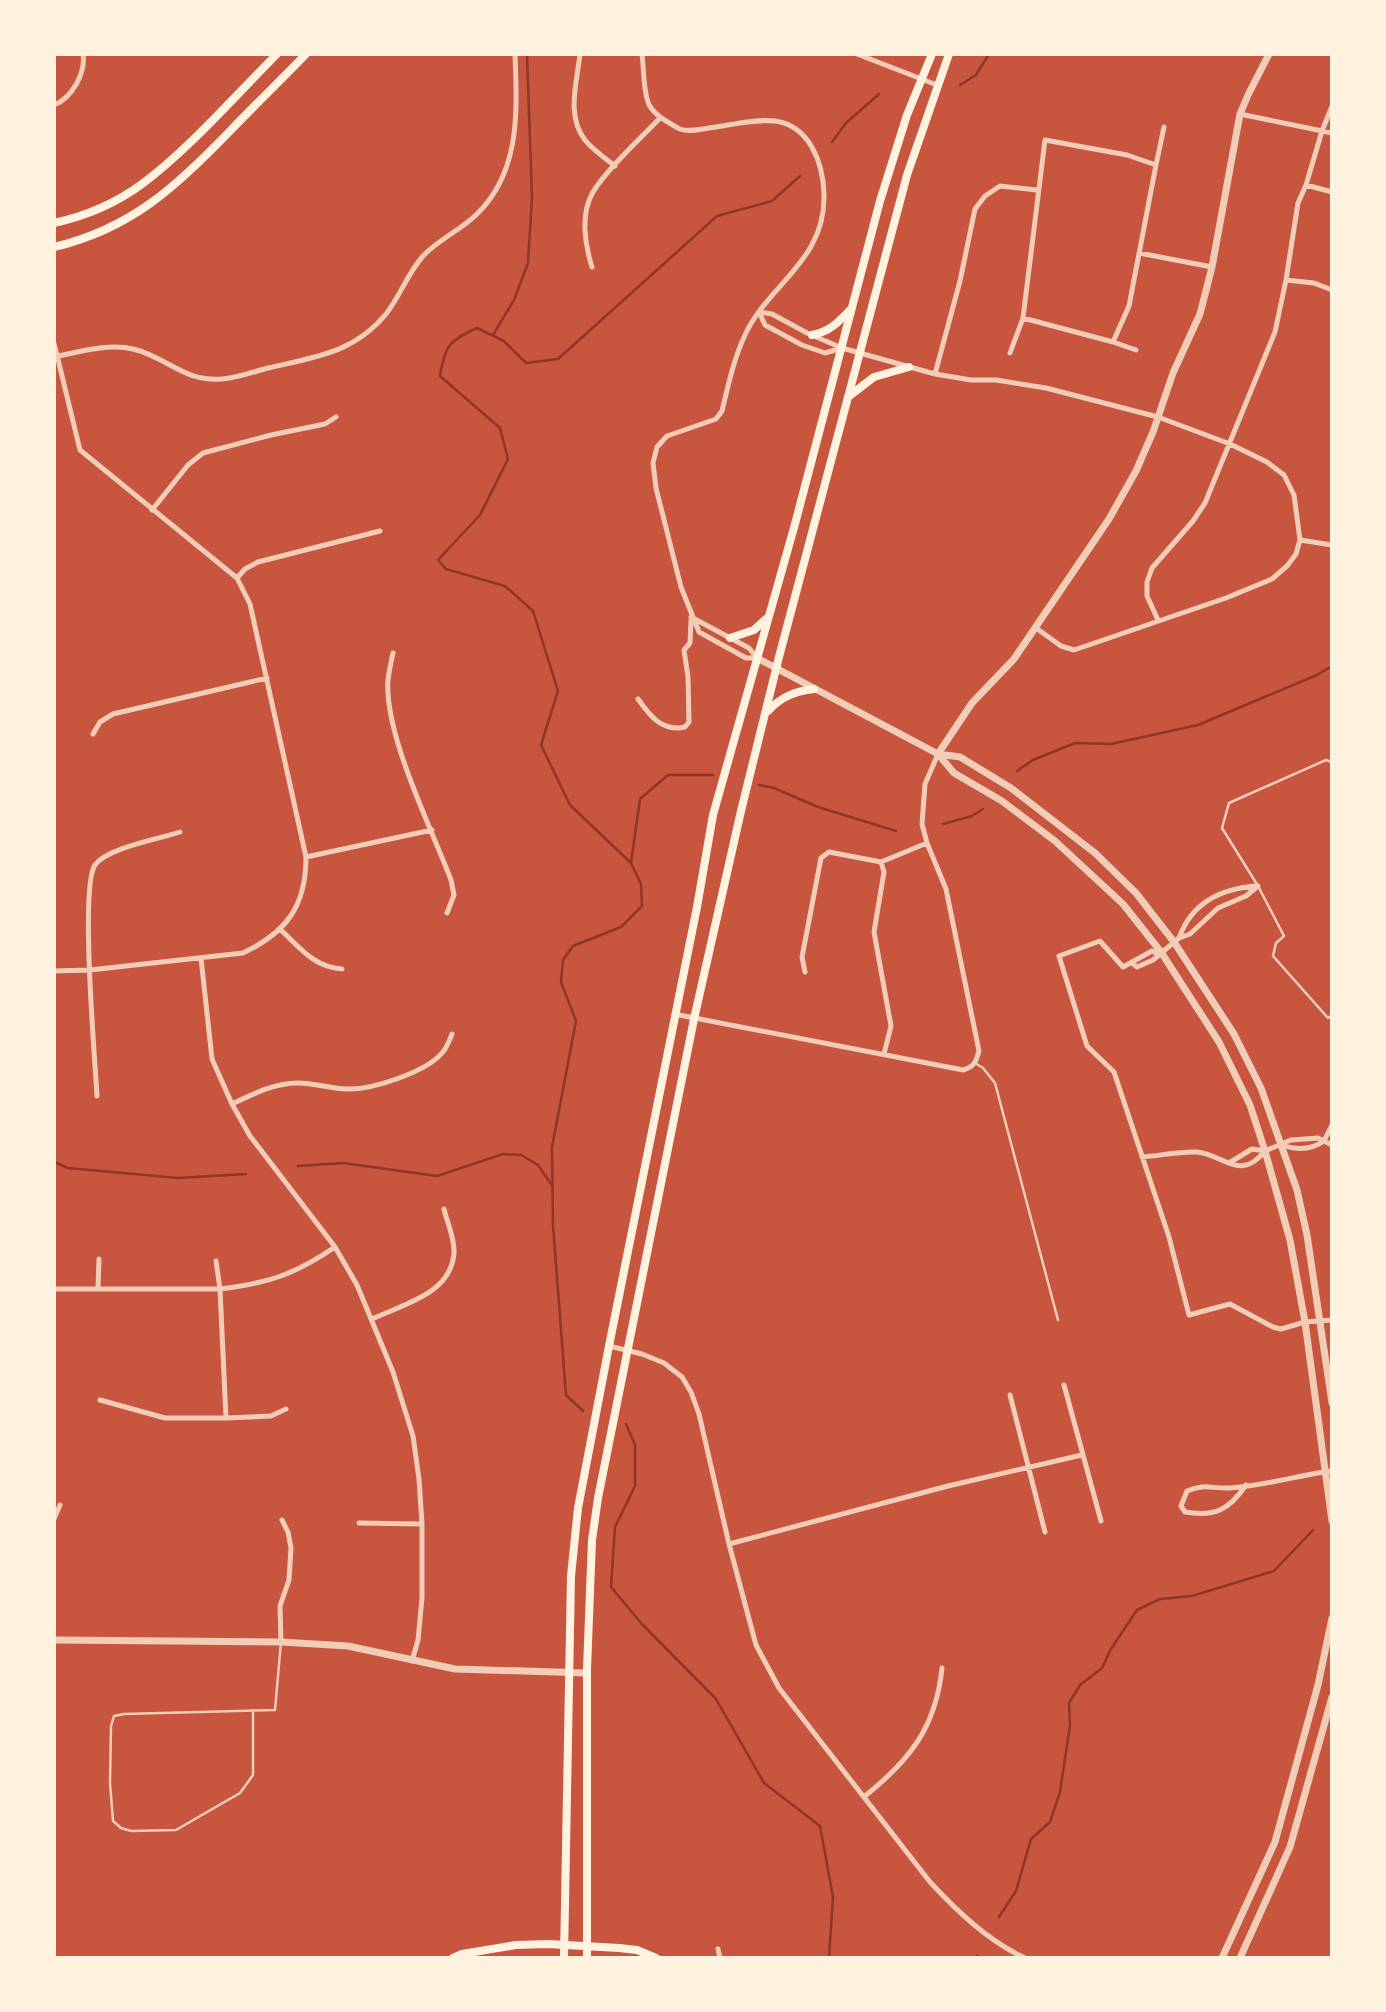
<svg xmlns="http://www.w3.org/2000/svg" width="1386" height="2012" viewBox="0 0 1386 2012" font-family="Commissioner,sans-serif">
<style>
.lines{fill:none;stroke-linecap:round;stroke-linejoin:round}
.stream{stroke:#8f3625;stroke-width:2.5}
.service{stroke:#f1ccb7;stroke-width:2.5}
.minor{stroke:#f1ccb7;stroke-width:5}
.tertiary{stroke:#f1ccb7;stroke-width:7}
.secondary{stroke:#fff3e0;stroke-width:8}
</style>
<rect width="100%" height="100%" fill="#c8553d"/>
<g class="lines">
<path class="stream" d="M 960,85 L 976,75 L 989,54
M 832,142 L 846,123 L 879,94
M 493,335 L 514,300 L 528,263 L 532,198 L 527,54
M 1017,771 L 1033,760 L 1075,743 L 1111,744 L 1198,725 L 1317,675 L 1332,666
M 759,785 L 774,788 L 818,807 L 896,831
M 943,824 L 972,816 L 983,809
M 631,863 L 640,799 L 668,775 L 713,775
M 54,1162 L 68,1168 L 178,1178 L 246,1174
M 298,1166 L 343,1163 L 437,1176 L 503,1154 L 521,1155 L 538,1165 L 553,1187
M 583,1411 L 566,1395 L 553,1225 L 552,1147 L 576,1021 L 561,982 L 563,960 L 573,946 L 621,927 L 642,906 L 641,884 L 631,863 L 570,805 L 541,745 L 558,691 L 533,611 L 505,586 L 446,569 L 438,560 L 480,515 L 508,459 L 500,428 L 440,376 C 445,345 449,341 477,328 L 504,341 L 526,363 L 558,359 L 717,216 L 772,201 L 800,176
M 626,1424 L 635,1445 L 635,1486 L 615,1527 L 611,1587 L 641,1623 L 716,1699 L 764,1783 L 820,1826 L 833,1897 L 829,1958
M 999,1917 L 1016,1891 L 1031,1839 L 1050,1822 L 1060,1792 L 1070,1725 L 1069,1703 L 1080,1685 L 1102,1668 L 1111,1649 L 1137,1610 L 1160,1599 L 1192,1596 L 1274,1571 L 1313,1530
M 976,1958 L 977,1956"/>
<path class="service" d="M 1332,762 L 1326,760 L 1229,803 L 1222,828 L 1258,886 L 1284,936 L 1276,943 L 1273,956 L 1328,1018 L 1332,1015
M 975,1063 L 983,1068 L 995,1083 L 1058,1320
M 253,1710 L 253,1775 L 240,1793 L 176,1830 L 131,1831 L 121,1828 L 113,1821 L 110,1783 L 111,1726 L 114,1716 L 124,1714 L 275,1710 L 281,1642"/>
<path class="minor" d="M 580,54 C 577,82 566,116 585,140 C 593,150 605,158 615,166
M 642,54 C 644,69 643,88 648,102 C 650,109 659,117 666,121 C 670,123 675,127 680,129 C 691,133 705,128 716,127 C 735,124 756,119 775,121 C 810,126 823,163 824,194 C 826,261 769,283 745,335 C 734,358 728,386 722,411 L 716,419 L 667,436 L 657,447 L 653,463 L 656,488 L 681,587 L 699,632 L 746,658 L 757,658
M 857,54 L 937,85
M 54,105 C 72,98 86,73 83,54
M 1240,114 L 1332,133
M 1156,165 L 1164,127
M 1306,185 L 1332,192
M 1139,253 L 1212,267
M 592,267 C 585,245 580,214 593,192 C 607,169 641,138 660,118
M 1286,280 L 1314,283 L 1332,290
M 759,312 L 772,314 L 807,333 L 842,348 L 935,374 L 971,380 L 996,380 L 1046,388 L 1158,417 L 1230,444 L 1267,462 L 1284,475 L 1294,495 L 1300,540 L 1296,554 L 1287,566 L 1272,579 L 1226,598 L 1074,650 L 1061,646 L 1036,628
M 759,312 L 765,325 L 802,345 L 825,353 L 842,348
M 1113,342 L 1136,350
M 54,343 L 80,450 L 237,578 L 250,604 L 306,857 C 306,906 287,932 243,953 L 90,970 L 54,971
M 1010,353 L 1023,318 L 1045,140 L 1127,155 L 1156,165 L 1129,306 L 1113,342 L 1023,318
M 54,357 C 78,352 109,343 133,349 C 167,357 183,382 222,379 C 237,378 253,372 268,368 C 315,357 354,353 386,314 C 400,296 408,273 423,256 C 439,239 461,230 477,214 C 521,171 517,111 515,54
M 935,374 L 960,281 L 975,209 L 985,196 L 1000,186 L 1037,190
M 152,510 L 188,465 L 203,453 L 271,435 L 325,424 L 336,417
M 1300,540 L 1332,545
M 237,578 L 245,569 L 258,562 L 380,531
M 691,617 L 749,648 L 757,658
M 1158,620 L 1147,596 L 1147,582 L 1152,568 L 1193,521 L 1205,503 L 1275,332 L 1286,280 L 1298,203 L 1306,185 L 1322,131 L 1332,106
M 393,653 C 391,662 389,671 388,680 C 384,734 431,827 451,880 L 454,895 L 447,913
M 638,699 C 650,716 662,732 685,727 L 689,722 L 688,677 L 684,650 L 690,643 L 691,620
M 93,734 L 100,722 L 113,714 L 267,678
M 306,857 L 432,830
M 881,862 L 884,872 L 874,932 L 891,1026 L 884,1054
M 281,930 C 300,948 314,967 342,969
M 1179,938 C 1192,902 1222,888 1258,886
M 1158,954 L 1152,951 L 1123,967 L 1100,941 L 1059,956 L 1087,1046 L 1114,1072 L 1169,1237 L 1189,1315 L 1230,1304 L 1273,1327 L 1281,1329 L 1305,1322 L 1332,1320
M 201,958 L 212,1059 L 232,1104 L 250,1136 L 335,1247 L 357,1285 L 393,1372 L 413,1436 L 419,1479 L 422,1524 L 422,1598 L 418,1640 L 412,1661
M 1133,964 L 1137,967 L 1153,960 L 1179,938 L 1190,934 L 1218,908 L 1246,896 L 1258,886
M 805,972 L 802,957 L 821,858 L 829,852 L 881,862 L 927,843
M 674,1014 L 963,1070 C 974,1067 976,1062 979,1051 L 946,889 L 927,843 L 922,824 L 925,784 L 938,754
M 97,1096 C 95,1059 80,887 95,865 C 107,848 159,839 180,832
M 232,1104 C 253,1094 274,1083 298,1083 C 315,1083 331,1089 347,1089 C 372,1090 426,1072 442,1053 C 447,1048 449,1041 452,1034
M 1324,1141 L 1332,1125
M 1282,1145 C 1296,1150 1311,1150 1324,1141
M 1142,1157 C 1159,1156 1179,1151 1197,1152 C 1225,1155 1240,1182 1265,1151
M 1229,1163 L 1252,1149 L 1265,1151 L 1291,1140 L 1318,1138 L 1332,1145
M 216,1261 L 220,1289 L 226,1418
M 98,1288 L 99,1259
M 54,1289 L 220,1289 C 268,1283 294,1275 335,1247
M 372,1319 C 404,1304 451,1294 454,1253 C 455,1239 447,1222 444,1209
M 609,1346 L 642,1354 L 664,1363 L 682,1377 L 691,1392 L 699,1414 L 729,1544 L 756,1645 L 779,1688 L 930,1882 C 957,1911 988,1941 1025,1958
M 1064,1385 L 1101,1521
M 1010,1395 L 1045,1532
M 100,1400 L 165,1418 L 226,1418 L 271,1416 L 286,1409
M 1246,1485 C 1229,1510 1215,1517 1185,1512 L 1181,1506 L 1187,1491 C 1205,1483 1212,1489 1230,1488 C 1261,1486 1293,1477 1324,1472 L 1332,1471
M 54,1519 L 60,1505
M 359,1523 L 422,1524
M 729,1544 L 948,1486 L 1082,1455
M 281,1642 L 280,1606 L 289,1580 L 291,1548 L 288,1532 L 282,1520
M 865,1796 C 910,1760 936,1727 942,1668
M 718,1949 L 720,1958"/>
<path class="tertiary" d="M 757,658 L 938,754 L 960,757 L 1011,788 L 1095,853 L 1136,893 L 1174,942 L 1234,1034 L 1261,1088 L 1297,1190 L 1307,1235 L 1332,1403
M 938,754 L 954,773 L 1002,801 L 1055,841 L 1123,904 L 1161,952 L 1219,1042 L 1250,1105 L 1265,1151 L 1290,1240 L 1305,1322 L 1332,1521
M 938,754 L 972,703 L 1014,659 L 1109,519 L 1136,471 L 1153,432 L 1173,373 L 1200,314 L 1212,267 L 1240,114 L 1248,95 L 1269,54
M 54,1640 L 281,1642 L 348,1646 L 455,1669 L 587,1673
M 1222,1958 L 1275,1842 L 1318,1685 L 1332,1618
M 1240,1958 L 1290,1847 L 1332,1697"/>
<path class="secondary" d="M 54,223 C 86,216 115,204 142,184 C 188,150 235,96 277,54
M 54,247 C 131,229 177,186 230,131 C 255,105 281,80 306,54
M 812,335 C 829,332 839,322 851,309
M 848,397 L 874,377 L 909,367
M 730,638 L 754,630 L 766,619
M 768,711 C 781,697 795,691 814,689
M 453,1958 L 462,1954 L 516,1945 L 548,1944 L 619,1948 L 637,1950 L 656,1958
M 564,1958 L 571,1576 L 578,1508 L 609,1346 L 697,907 L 713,815 L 795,524 L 880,201 L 907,115 L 932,54
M 587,1958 L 587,1669 L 592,1540 L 598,1498 L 694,1019 L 741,811 L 779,657 L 907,175 L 949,54"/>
</g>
<rect width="1386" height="2012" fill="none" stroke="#fff3e0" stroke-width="112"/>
</svg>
